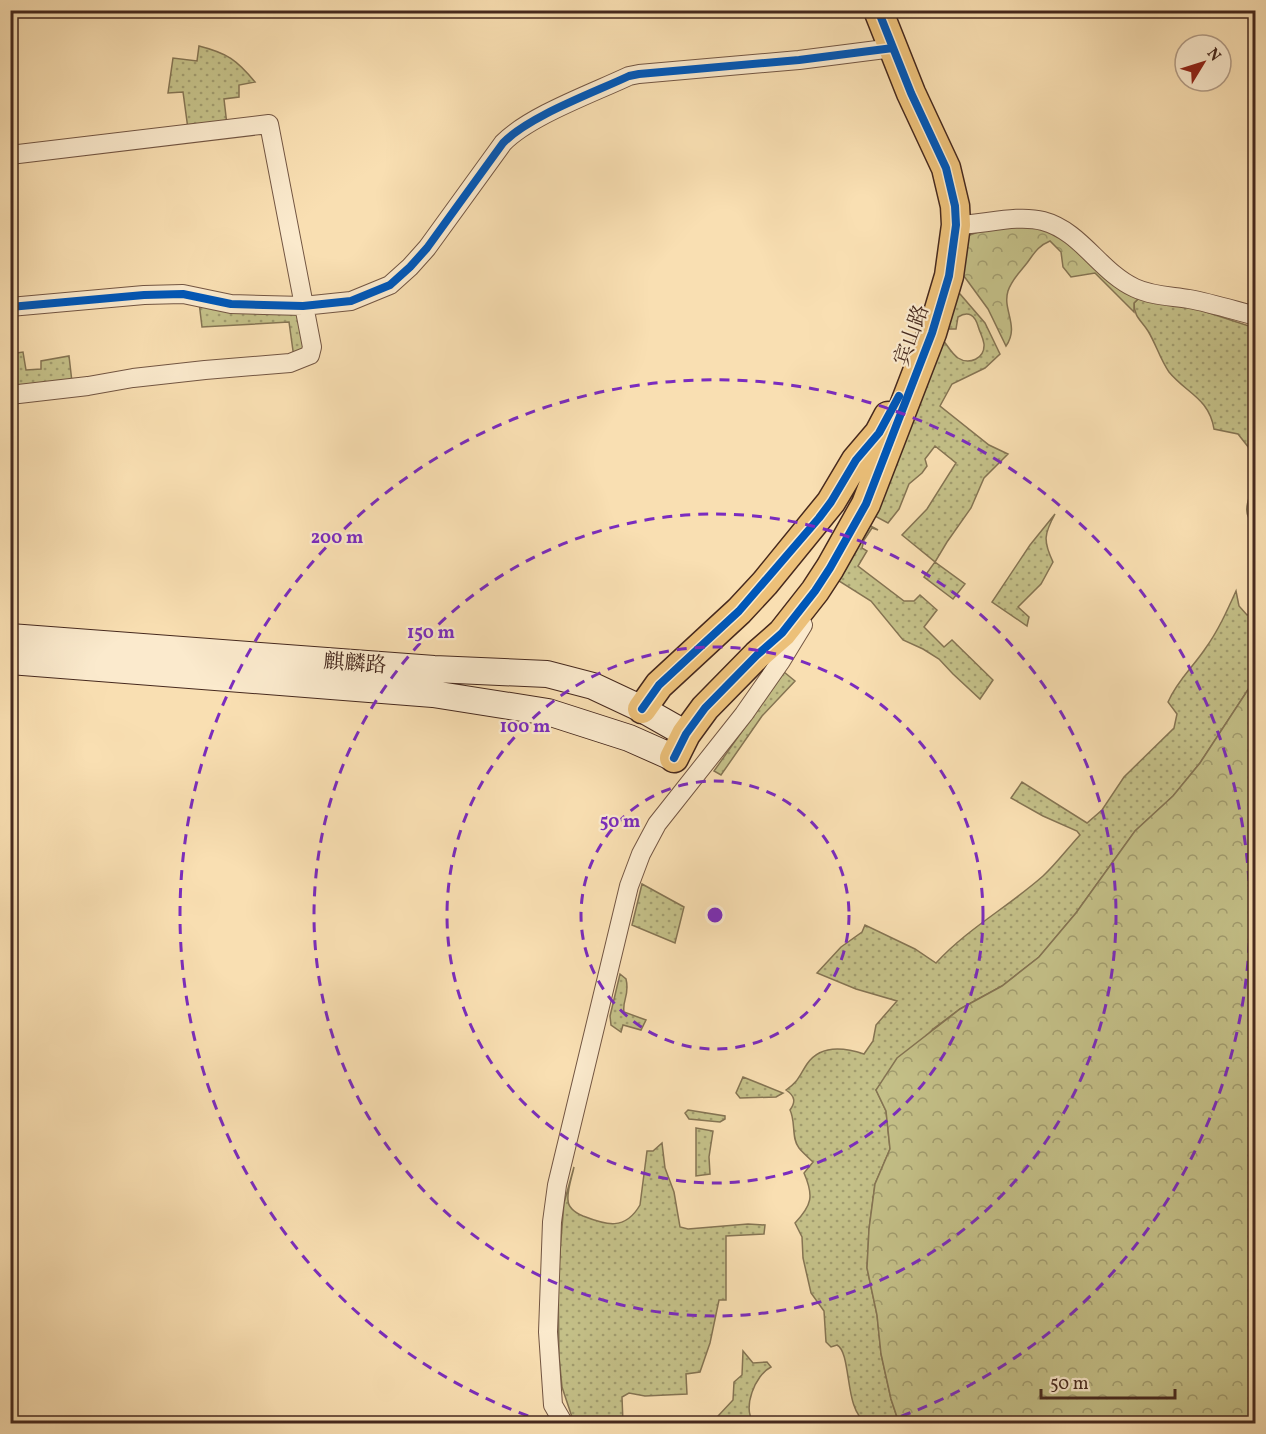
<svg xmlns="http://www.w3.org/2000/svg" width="1266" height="1434" viewBox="0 0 1266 1434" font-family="Vollkorn,'Noto Serif SC',serif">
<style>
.grass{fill:url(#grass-dots);stroke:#857453;stroke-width:1.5}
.forest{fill:url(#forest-crowns);stroke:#857453;stroke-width:1.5}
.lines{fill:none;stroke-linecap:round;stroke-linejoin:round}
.street-casing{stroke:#735643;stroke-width:20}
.secondary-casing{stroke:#46291e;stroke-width:28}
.primary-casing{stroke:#46291e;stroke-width:31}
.street{stroke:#fbeacd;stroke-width:18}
.secondary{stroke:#fbeacd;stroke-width:26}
.primary{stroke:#ecc079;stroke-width:28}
.cycleway-casing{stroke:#fbeacd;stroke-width:11}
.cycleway{stroke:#0057b8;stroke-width:8}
.ring{fill:none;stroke:#7b2cbf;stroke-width:3;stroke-dasharray:10 8}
.labels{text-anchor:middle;stroke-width:4.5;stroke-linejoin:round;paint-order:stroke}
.street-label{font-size:21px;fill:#46291e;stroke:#fbeacd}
.centre{fill:#7b2cbf;stroke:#fbeacd;stroke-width:3}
.ring-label{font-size:18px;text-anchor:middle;font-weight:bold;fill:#7b2cbf;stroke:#fbeacd;stroke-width:4.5;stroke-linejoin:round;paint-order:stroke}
</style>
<defs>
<pattern id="grass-dots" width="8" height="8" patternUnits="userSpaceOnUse" patternTransform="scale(1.5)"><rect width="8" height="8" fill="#c4c088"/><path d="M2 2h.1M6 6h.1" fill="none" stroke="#a19c6f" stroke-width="1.8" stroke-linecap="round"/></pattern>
<pattern id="forest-crowns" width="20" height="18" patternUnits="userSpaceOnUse" patternTransform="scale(1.5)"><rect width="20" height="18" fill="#c4c088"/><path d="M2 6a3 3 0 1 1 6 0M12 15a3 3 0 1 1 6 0" fill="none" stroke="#a19c6f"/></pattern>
</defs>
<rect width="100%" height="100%" fill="#f9dfb2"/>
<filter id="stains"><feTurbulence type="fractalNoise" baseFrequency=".00333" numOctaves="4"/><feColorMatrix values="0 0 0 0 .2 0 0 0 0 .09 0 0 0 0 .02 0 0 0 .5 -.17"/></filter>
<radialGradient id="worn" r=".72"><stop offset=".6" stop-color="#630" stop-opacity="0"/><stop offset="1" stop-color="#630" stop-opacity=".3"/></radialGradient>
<path class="grass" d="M 199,46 C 227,53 237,60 255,82 L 239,85 L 239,97 L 224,99 L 227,125 L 188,129 L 183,92 L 168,93 L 173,58 L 197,61 Z
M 955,292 L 960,294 L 985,323 L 1000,354 L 985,368 L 952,384 L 940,406 L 989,445 L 1008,454 L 984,478 L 971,508 L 947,542 L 935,562 L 965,584 L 953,599 L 924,577 L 935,562 L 902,535 L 927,509 L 956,463 L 935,446 L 925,459 L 927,466 L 922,473 L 909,484 L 899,509 L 888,523 L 871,514 L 943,340 C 947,345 952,354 958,358 C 969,365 985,359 984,344 C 983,337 980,333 978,326 C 975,316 969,310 958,317 L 956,329 L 943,329 Z
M 1142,295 L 1194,308 L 1255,328 L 1255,463 L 1249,448 L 1238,434 L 1214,429 C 1209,398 1186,393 1169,372 C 1160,359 1156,344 1148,331 C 1141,320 1134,317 1134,303 Z
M 199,302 L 300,314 L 307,352 L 294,358 L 289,322 L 202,327 Z
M 23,352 L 26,370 L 41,369 L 41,361 L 69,356 L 72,382 L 11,391 L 10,354 Z
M 1255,477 L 1256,525 L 1255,525 C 1238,512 1252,495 1255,477 Z
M 1055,514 C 1044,534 1043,541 1053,562 L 1041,584 L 1018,607 L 1029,617 L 1027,626 L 992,602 L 1030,545 Z
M 867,524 L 878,530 L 872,528 L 864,540 L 862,548 L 867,551 L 858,566 L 904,601 L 914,601 L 920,595 L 937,610 L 924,627 L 944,647 L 952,640 L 993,680 L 980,699 L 953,674 L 939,659 L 923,649 L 903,640 L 871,601 L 839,581 Z
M 1236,591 L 1239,606 L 1247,615 L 1255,614 L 1255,679 L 1200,763 L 1173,796 L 1135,831 L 1076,913 L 1039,957 L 1002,986 L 960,1009 L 933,1029 L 876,1090 L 886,1111 L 890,1149 L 875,1184 L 869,1229 L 867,1268 L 877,1315 L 881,1354 L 891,1399 L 899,1423 C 890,1423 874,1426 866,1422 C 844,1411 852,1353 837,1345 L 831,1347 L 826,1342 L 824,1311 L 811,1293 L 803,1258 L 802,1237 L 795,1223 C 812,1205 814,1196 804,1173 L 813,1162 C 809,1158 803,1153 799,1148 C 791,1138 796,1122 790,1110 C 796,1102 795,1096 786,1090 C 799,1081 799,1076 807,1064 C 820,1045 843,1047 864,1054 L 873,1041 L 876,1025 L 897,1001 L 856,989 L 817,973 L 841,947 L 862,932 L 865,925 L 915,949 L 936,963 C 967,929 1008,907 1043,876 C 1055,865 1068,848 1080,835 L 1077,831 L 1043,816 L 1011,798 L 1022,782 L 1087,823 L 1102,810 L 1124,777 L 1174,728 L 1177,714 L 1168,702 C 1177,681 1193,667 1205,649 C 1218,631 1227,611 1236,591 Z
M 784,672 L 795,681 L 762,716 L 721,775 L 714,771 Z
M 642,884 L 684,907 L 675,943 L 632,925 Z
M 620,974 L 626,979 C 630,995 622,1000 624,1012 L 646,1020 L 641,1030 L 623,1025 L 621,1032 L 611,1025 L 610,1016 Z
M 743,1077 L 783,1093 L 776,1097 L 740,1098 L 736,1093 Z
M 688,1110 L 725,1116 L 725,1119 L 720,1122 L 689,1119 L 685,1113 Z
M 696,1128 L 713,1131 L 709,1157 L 710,1174 L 696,1176 Z
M 662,1143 L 665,1168 L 674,1192 L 680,1227 L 688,1229 L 748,1224 L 765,1225 L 764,1234 L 726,1236 L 726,1300 L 719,1300 L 710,1343 L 700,1372 L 686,1374 L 687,1394 L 645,1396 L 629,1393 L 622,1397 L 623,1423 L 574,1423 L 562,1387 L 559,1356 L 558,1276 L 564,1203 L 574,1167 C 572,1177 567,1190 568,1200 C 568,1208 576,1213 583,1216 C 606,1225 625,1231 640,1205 L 647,1151 L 653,1151 Z
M 743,1351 L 753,1363 L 767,1362 L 771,1367 C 755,1375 742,1408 754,1423 L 722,1423 L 718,1416 L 733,1400 L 734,1382 L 742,1375 Z"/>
<path class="forest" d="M 1026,226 L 1050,229 L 1142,295 L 1134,303 L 1134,312 L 1095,273 L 1071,277 L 1063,267 L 1061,252 L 1050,241 C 1038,246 1035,252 1027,263 C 1020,272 1012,279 1008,291 C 1002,310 1020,326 1006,346 L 988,309 L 961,272 L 964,237 L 984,230 Z
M 1255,679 L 1255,1423 L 899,1423 L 891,1399 L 881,1354 L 877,1315 L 867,1268 L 869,1229 L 875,1184 L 890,1149 L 886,1111 L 876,1090 L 897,1058 L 960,1009 L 1002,986 L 1039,957 L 1076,913 L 1135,831 L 1173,796 L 1200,763 Z"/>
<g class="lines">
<defs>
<path id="street" d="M 10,155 L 269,124 L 312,347 L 310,355 L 290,363 L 205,370 L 133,378 L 88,386 L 10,395
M 956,225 C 982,225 1017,214 1043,221 C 1081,231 1100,272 1135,288 C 1152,296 1171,296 1189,299 C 1211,303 1233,310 1256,316
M 10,307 L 144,295 L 183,294 L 231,304 L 303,306 L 351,301 L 390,285 L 410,267 L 427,248 L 503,143 C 529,116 593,93 629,76 L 639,74 L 799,60 L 893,48
M 564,1424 L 553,1405 L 548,1332 L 552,1222 L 557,1185 L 629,886 L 641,854 L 657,824 L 744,714 L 781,661 L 803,625"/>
<path id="secondary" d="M 10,637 L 434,669 L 547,674 L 593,686 L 642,709 L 686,734
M 10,661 L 433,694 L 548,712 L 629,738 L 674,758"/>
<path id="primary" d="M 642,709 L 659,685 L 739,611 L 765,583 L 831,502 L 856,460 L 879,433 L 888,416
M 674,758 L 686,734 L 705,708 L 757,655 L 782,633 L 815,591 L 830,568 L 866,504 L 932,333 L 949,276 L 956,225 L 955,206 L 946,168 L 911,93 L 878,10"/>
</defs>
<use href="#street" class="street-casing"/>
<use href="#secondary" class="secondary-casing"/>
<use href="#primary" class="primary-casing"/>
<use href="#street" class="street"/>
<use href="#secondary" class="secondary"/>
<use href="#primary" class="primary"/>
<defs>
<path id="cycleway" d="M 10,307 L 144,295 L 183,294 L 231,304 L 303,306 L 351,301 L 390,285 L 410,267 L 427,248 L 503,143 C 529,116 593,93 629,76 L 639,74 L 799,60 L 893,48
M 642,709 L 659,685 L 739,611 L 819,518 L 831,502 L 856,460 L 879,433 L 899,396
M 674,758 L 686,734 L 705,708 L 757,655 L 782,633 L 815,591 L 830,568 L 866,504 L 932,333 L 949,276 L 956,225 L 955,206 L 946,168 L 911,93 L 878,10"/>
</defs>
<use href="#cycleway" class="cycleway-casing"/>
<use href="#cycleway" class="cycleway"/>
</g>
<g class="ring">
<circle cx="715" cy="915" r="134"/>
<circle cx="715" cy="915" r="268"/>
<circle cx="715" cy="915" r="401"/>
<path d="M545 1422A535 535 0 1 1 885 1422"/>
</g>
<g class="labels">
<g class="street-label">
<text transform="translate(911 335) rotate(-70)" y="7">宾山路</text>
<text transform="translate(355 663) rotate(4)" y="7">麒麟路</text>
</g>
</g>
<circle cx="715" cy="915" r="9" class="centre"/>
<g class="ring-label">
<text x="337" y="543">200 m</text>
<text x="431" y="638">150 m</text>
<text x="525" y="732">100 m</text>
<text x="620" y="827">50 m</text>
</g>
<rect width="1266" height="1434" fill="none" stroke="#f9dfb2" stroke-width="36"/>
<rect x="12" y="12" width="1242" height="1410" fill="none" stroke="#46291e" stroke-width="3"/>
<rect x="18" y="18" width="1230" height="1398" fill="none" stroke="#46291e" stroke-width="1.5"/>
<g transform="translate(1203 63) rotate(52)"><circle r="28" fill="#fbeacd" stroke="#b39d87" stroke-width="1.5"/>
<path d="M0-4.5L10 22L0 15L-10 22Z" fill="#8f2418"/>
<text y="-9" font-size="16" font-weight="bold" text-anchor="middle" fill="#46291e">N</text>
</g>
<path d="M1041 1389v9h134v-9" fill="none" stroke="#46291e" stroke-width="3"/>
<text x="1050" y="1389" font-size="18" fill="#46291e" stroke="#fbeacd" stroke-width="4.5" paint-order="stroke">50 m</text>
<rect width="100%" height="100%" filter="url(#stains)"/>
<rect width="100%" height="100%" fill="url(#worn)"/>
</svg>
